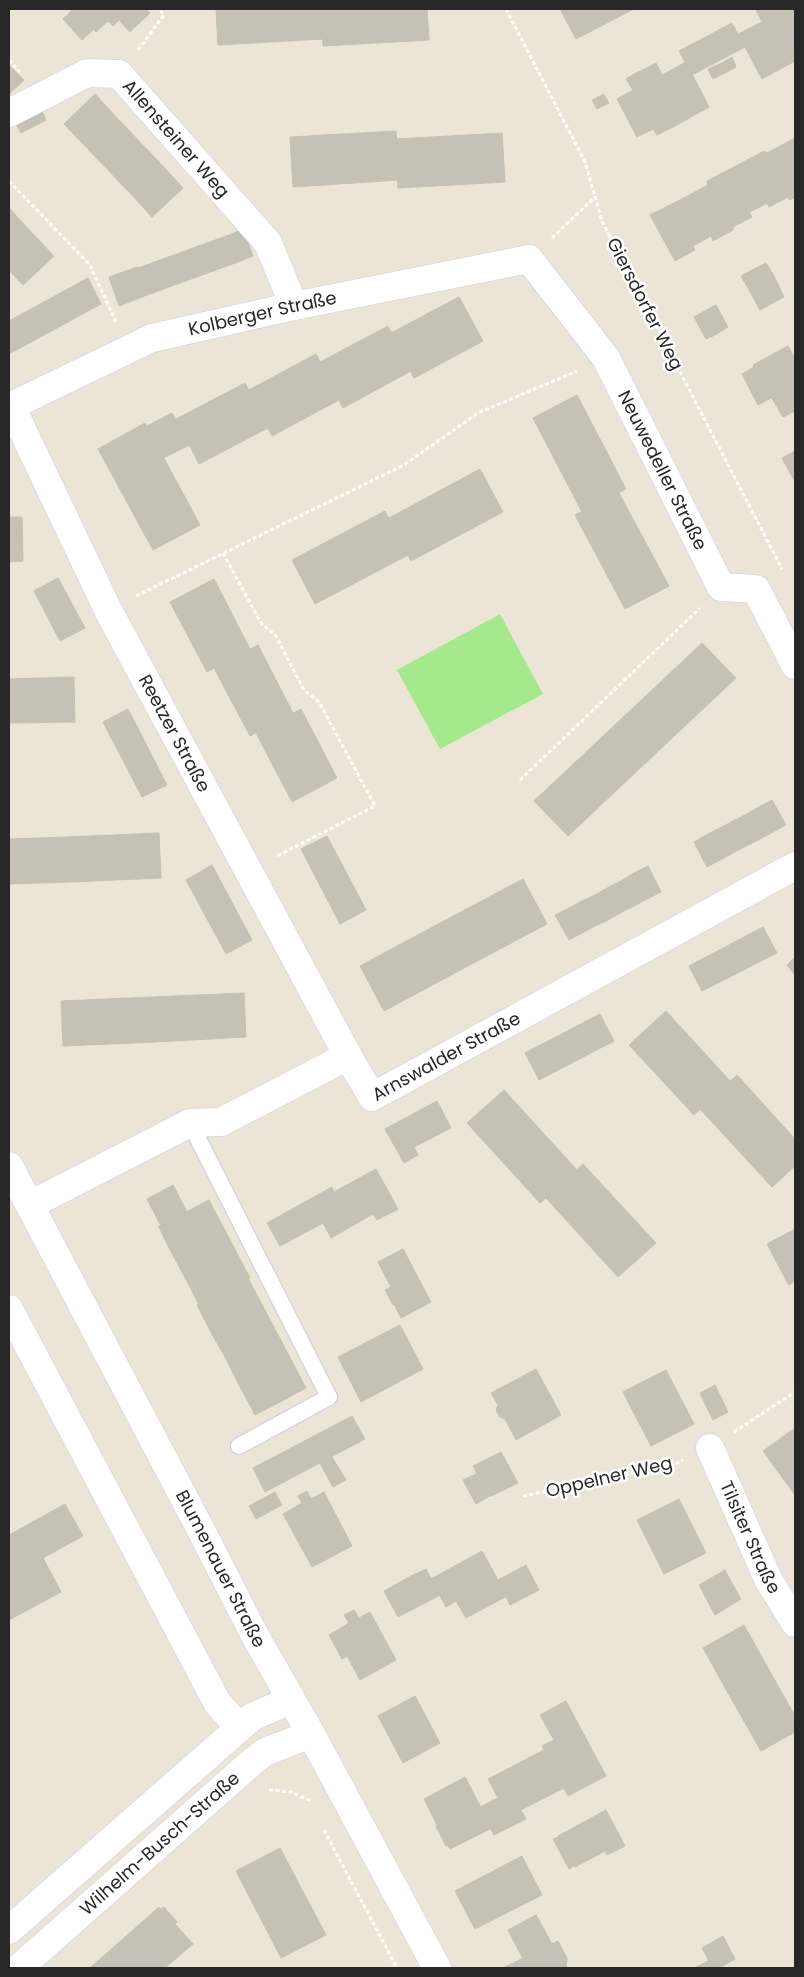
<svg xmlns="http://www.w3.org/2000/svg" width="804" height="1977" viewBox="0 0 804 1977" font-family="Poppins,sans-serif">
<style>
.green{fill:#a4e98b}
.building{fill:#c6c1b6;stroke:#c7c0b0}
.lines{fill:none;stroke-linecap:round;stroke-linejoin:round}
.lane-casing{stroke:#cbcee2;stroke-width:18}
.street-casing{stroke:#cbcee2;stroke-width:29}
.secondary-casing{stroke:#cbcee2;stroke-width:29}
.path{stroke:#fff;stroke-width:3;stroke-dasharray:4 2.5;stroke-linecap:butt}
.lane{stroke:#fff;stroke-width:16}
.street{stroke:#fff;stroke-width:28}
.secondary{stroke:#fff;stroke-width:28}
.labels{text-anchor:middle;stroke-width:5;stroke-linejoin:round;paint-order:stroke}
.street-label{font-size:18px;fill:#272727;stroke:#fff}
</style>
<rect width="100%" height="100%" fill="#ece4d6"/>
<path class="green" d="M 500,614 L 543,694 L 440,749 L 397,670 Z"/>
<path class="building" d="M 73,9 L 121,9 L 96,32 L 94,29 L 82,40 L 63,19 Z
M 121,9 L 146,9 L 150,13 L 130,32 L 119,20 L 113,26 L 108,21 Z
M 216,9 L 321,9 L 323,39 L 218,45 Z
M 321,9 L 427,9 L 429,40 L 323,46 Z
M 560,9 L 634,9 L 576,39 Z
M 758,9 L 769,9 L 795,59 L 795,61 L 762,79 L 738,34 L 762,22 L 756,10 Z
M 769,9 L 782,9 L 783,11 L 795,9 L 795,59 Z
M 732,23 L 745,47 L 692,75 L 679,51 Z
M 732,57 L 736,67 L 725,73 L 720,64 Z
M 686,62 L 709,107 L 675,126 L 645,69 L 656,63 L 662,75 Z
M 720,64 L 725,73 L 713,79 L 708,69 Z
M 9,65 L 24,80 L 9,94 Z
M 645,69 L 675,126 L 657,135 L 653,129 L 637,137 L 617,99 L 640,86 L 634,74 Z
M 634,74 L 640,86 L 633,90 L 626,79 Z
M 95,94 L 117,118 L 86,147 L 64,124 Z
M 604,94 L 609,103 L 597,109 L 592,100 Z
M 40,107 L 46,120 L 21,133 L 14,120 Z
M 117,118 L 139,141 L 108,170 L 86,147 Z
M 396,131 L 399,180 L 293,187 L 290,137 Z
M 502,133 L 505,182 L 398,188 L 396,139 Z
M 795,138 L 795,197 L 790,200 L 764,151 L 767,153 Z
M 139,141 L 161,164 L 130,193 L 108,170 Z
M 764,151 L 790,200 L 788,197 L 769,207 L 767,203 L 758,208 L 736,166 Z
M 161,164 L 183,188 L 152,217 L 130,193 Z
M 736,166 L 758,208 L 749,212 L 752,217 L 733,227 L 733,230 L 707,181 Z
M 707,181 L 733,230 L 713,241 L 711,236 L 702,241 L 680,200 L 708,185 Z
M 680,200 L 702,241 L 693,246 L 695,250 L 675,261 L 650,215 Z
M 10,209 L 32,233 L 9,255 L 9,210 Z
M 243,229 L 253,256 L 238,262 L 229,235 Z
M 32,233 L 54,256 L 23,285 L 9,270 L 9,255 Z
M 229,235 L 238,262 L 147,295 L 138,268 Z
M 766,263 L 773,274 L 760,281 L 754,269 Z
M 137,267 L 147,295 L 119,306 L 109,277 Z
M 754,269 L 760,281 L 748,288 L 741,276 Z
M 773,274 L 784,297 L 760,310 L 748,288 Z
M 88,278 L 101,304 L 9,354 L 9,321 Z
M 459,297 L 483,341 L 414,378 L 391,333 Z
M 716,305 L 728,327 L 715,335 L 703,312 Z
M 703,312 L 715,335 L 706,339 L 694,317 Z
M 388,326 L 411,371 L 343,408 L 320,362 Z
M 788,346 L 795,359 L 795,411 L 783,417 L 773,400 L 771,398 L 758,405 L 742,374 L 754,367 L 753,365 Z
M 316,354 L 339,400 L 272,436 L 249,390 Z
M 245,383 L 268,428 L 199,464 L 176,419 Z
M 577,395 L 626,489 L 582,512 L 533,418 Z
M 172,413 L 189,445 L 164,458 L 147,426 Z
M 145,423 L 200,525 L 153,550 L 98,449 Z
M 795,451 L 795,482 L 782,458 Z
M 480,469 L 503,512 L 411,561 L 389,518 Z
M 619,493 L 669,586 L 625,609 L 575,515 Z
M 385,511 L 408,555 L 315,604 L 292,560 Z
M 9,517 L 22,517 L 23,561 L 9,562 Z
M 58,578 L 85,628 L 60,641 L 34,591 Z
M 214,579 L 250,649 L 207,672 L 170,602 Z
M 702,643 L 736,678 L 568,836 L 534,801 Z
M 258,645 L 293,713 L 250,736 L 214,668 Z
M 74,677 L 75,722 L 9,723 L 9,679 Z
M 128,709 L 167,785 L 142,797 L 103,722 Z
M 301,709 L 337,778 L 292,802 L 256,733 Z
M 772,800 L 786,825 L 773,832 L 759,807 Z
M 759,807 L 773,832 L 760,839 L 747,814 Z
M 747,814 L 760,839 L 746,846 L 733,821 Z
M 733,821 L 746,846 L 733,853 L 720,828 Z
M 720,828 L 733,853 L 720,860 L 706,835 Z
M 159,833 L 161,878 L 69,882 L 68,837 Z
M 706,835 L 720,860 L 707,867 L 694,842 Z
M 327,836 L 366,910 L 340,924 L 301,849 Z
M 68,837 L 69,882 L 9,884 L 9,839 Z
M 212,865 L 252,940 L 226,954 L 186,880 Z
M 648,866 L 661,892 L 647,899 L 634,873 Z
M 634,873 L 647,899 L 634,906 L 621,881 Z
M 523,879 L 547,924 L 466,967 L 442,922 Z
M 621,881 L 634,906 L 622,912 L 609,887 Z
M 609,887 L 622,912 L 608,920 L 595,895 Z
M 595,895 L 608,920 L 595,926 L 582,901 Z
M 582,901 L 595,926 L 582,933 L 569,908 Z
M 569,908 L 582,933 L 569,940 L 555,915 Z
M 442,922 L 466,967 L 384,1011 L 360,966 Z
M 763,927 L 777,953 L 702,991 L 689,966 Z
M 795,957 L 795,975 L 787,965 Z
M 244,993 L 246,1037 L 155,1042 L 152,997 Z
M 152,997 L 155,1042 L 63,1046 L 61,1001 Z
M 666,1011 L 731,1082 L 694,1115 L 629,1045 Z
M 600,1014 L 614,1041 L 539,1080 L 525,1053 Z
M 737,1075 L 795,1139 L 795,1166 L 772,1187 L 700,1109 Z
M 504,1090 L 577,1170 L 540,1203 L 467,1123 Z
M 437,1101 L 451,1128 L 414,1147 L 418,1155 L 404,1163 L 385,1129 Z
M 583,1164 L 656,1243 L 618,1277 L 546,1198 Z
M 376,1169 L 398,1209 L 377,1220 L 373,1214 L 331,1238 L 323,1223 L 280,1246 L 267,1223 L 332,1187 L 334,1192 Z
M 173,1185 L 187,1212 L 161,1226 L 147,1199 Z
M 209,1200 L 250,1278 L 199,1304 L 198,1303 L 204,1300 L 195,1284 L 190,1287 L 168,1246 L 174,1243 L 165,1226 L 160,1229 L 158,1227 Z
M 165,1226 L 174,1243 L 168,1246 L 160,1229 Z
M 795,1229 L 795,1275 L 786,1280 L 767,1244 Z
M 403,1249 L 424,1289 L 393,1305 L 385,1290 L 391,1287 L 378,1262 Z
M 795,1275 L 795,1281 L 789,1285 L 786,1280 Z
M 248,1278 L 306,1388 L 280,1402 L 277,1396 L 252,1409 L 239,1385 L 246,1382 L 230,1352 L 224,1355 L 213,1336 L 219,1333 L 203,1302 Z
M 195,1284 L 204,1300 L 198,1303 L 190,1287 Z
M 424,1289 L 431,1302 L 401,1318 L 394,1304 Z
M 203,1302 L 219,1333 L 213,1336 L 197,1305 Z
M 400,1325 L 423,1369 L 361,1402 L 338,1357 Z
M 230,1352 L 246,1382 L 239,1385 L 224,1355 Z
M 536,1369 L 561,1415 L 516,1440 L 505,1419 L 500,1417 L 496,1410 L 498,1405 L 491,1393 Z
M 666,1370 L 694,1424 L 651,1446 L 623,1392 Z
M 715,1385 L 728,1412 L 713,1420 L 700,1393 Z
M 277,1396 L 280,1402 L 255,1415 L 252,1409 Z
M 352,1416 L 365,1439 L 265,1492 L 253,1468 Z
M 795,1428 L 795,1495 L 763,1451 Z
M 501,1452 L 518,1483 L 489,1497 L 473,1466 Z
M 332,1457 L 346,1480 L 333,1487 L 320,1463 Z
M 476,1474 L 488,1497 L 476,1504 L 463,1480 Z
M 307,1491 L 311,1499 L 324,1492 L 352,1546 L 312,1567 L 283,1514 L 302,1503 L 298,1496 Z
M 275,1492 L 282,1505 L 256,1519 L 249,1506 Z
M 679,1499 L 706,1553 L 664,1574 L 637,1520 Z
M 65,1504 L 83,1536 L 43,1558 L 61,1592 L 9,1620 L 9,1535 Z
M 482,1551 L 507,1596 L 466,1618 L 456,1601 L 446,1607 L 431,1579 Z
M 526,1565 L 539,1590 L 510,1605 L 498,1580 Z
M 426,1569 L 440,1595 L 425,1603 L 411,1576 Z
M 725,1570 L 733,1585 L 707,1600 L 699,1585 Z
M 411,1576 L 425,1603 L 398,1617 L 384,1591 Z
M 733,1585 L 741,1599 L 715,1615 L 707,1600 Z
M 354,1610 L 359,1618 L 370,1612 L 396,1660 L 360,1680 L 347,1656 L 342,1659 L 329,1635 L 349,1623 L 344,1615 Z
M 744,1625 L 773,1677 L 732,1700 L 703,1648 Z
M 773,1677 L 795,1716 L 795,1732 L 761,1751 L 732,1700 Z
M 415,1696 L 440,1743 L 403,1763 L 378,1716 Z
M 566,1701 L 606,1776 L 568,1796 L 564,1788 L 521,1810 L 526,1819 L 494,1835 L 480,1807 L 498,1798 L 488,1779 L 544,1750 L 542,1746 L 554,1740 L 540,1715 Z
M 465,1777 L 492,1828 L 450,1849 L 448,1845 L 446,1846 L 436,1826 L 437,1825 L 424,1799 Z
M 606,1810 L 625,1846 L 607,1855 L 605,1851 L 575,1867 L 558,1836 Z
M 559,1837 L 574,1866 L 569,1869 L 553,1839 Z
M 280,1848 L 326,1935 L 281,1958 L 236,1871 Z
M 522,1856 L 542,1895 L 475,1929 L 455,1891 Z
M 159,1907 L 161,1909 L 164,1907 L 177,1922 L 175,1924 L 193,1944 L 165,1968 L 90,1968 Z
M 536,1915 L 552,1944 L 522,1957 L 508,1930 Z
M 723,1936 L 735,1959 L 721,1967 L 715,1957 L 709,1961 L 702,1948 Z
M 558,1941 L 567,1958 L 566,1968 L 503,1968 Z
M 715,1957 L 722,1968 L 694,1968 L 709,1961 Z"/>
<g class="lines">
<defs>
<path id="lane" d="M 190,1123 L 329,1397 L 239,1446"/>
<g id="street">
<path id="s1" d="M 9,113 L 87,73 L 119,74 L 268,243 L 294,306"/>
<path id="s2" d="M 11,406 L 108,610 L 348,1056"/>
<path id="s3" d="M 9,407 L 152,338 L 294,306 L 529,259 L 606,358 L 721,587 L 756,589 L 795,665"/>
<path id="s4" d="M 30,1205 L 190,1123 L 221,1122 L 348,1056 L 372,1097 L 795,866"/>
<path d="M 9,1309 L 218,1704 L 240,1727"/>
<path id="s5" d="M 710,1448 L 768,1579 L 795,1623"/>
<path d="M 9,1930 L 252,1717 L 291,1700"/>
<path id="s6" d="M 19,1968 L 252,1762 L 265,1752 L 311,1734"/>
</g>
<g id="secondary">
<path id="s7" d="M 9,1166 L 201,1530 L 254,1634 L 311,1734 L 437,1968"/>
</g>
</defs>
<use href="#lane" class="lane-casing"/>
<use href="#street" class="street-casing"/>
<use href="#secondary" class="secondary-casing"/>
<path class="path" d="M 506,9 L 585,162 L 602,221 L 782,569
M 138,50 L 164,15 L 159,9
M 9,60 L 20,72
M 9,181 L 90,265 L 116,322
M 552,238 L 595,197
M 223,553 L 261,623 L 276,636 L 304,690 L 319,702 L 375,806 L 275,857
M 136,596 L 404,465 L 478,413 L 577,371
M 520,780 L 700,608
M 734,1432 L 795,1392
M 523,1496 L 673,1465 L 683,1460
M 269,1790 L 291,1792 L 311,1801
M 324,1830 L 397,1968"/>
<use href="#lane" class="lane"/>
<use href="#street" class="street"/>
<use href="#secondary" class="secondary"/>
</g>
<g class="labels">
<g class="street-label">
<text dy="6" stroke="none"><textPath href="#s1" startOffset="206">Allensteiner Weg</textPath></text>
<text transform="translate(645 304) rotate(63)" y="6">Giersdorfer Weg</text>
<text dy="6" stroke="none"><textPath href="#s3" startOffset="272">Kolberger Straße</textPath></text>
<text dy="6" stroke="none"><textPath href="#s3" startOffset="795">Neuwedeller Straße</textPath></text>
<text dy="6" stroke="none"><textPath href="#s2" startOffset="366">Reetzer Straße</textPath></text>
<text dy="6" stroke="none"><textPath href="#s4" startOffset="486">Arnswalder Straße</textPath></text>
<text transform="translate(609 1477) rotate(-13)" y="6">Oppelner Weg</text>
<text dy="6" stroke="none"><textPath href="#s5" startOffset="98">Tilsiter Straße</textPath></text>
<text dy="6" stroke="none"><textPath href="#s7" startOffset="455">Blumenauer Straße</textPath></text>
<text dy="6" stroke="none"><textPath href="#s6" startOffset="188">Wilhelm-Busch-Straße</textPath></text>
</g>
</g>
<rect width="804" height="1977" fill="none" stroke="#272727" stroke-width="20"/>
</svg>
